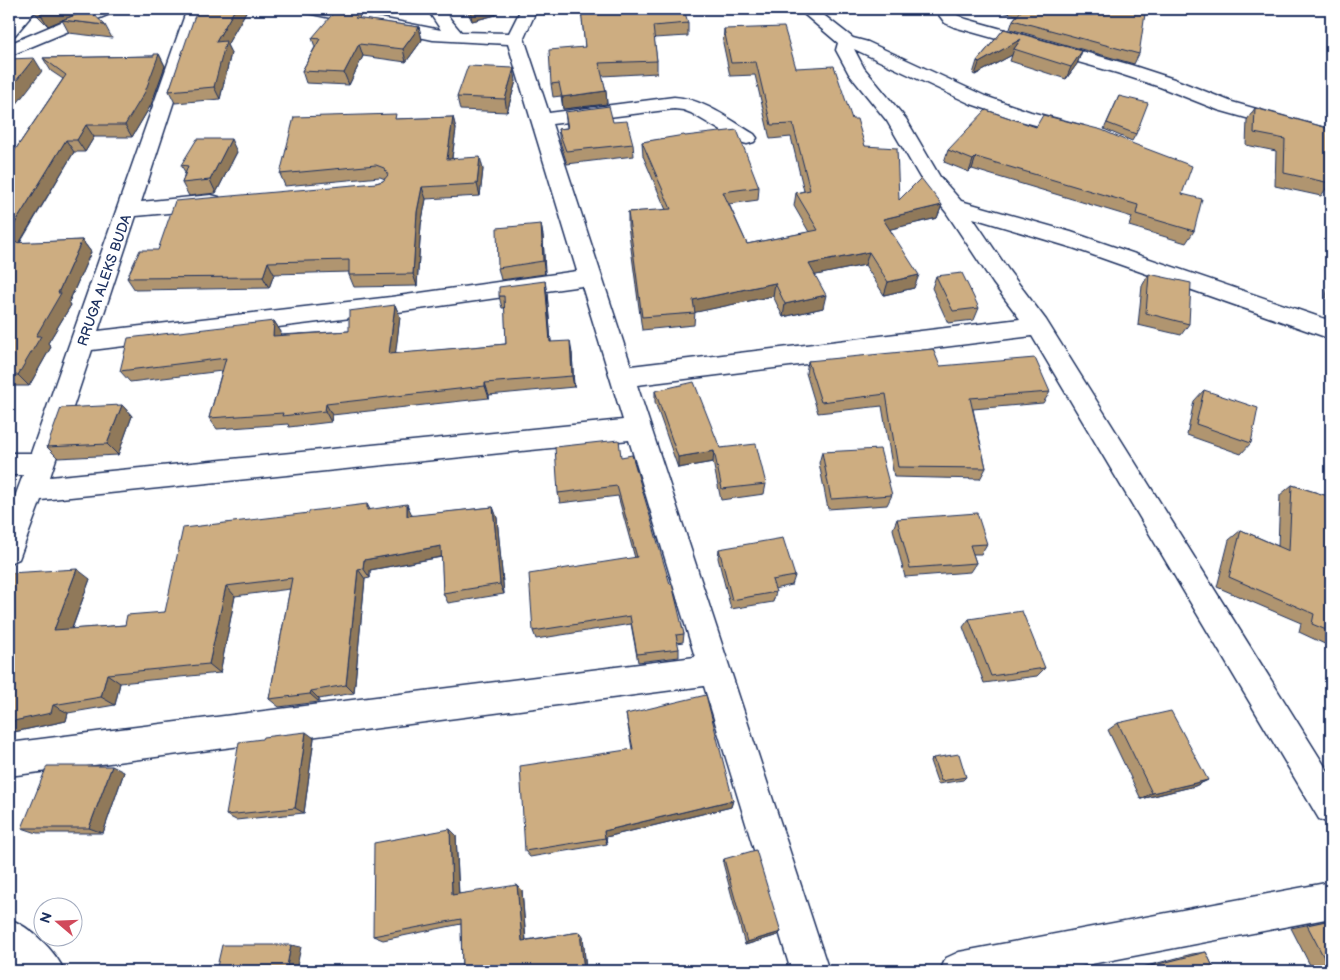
<svg xmlns="http://www.w3.org/2000/svg" width="1340" height="980" viewBox="0 0 1340 980" font-family="'Balsamiq Sans',sans-serif">
<style>
.lines{fill:none;stroke-linecap:round;stroke-linejoin:round}
.minor-casing{stroke:#1b2f5e;stroke-width:3}
.minor{fill:#fff;fill-rule:evenodd}
.wall{fill:#b0956f;stroke:#1b2f5e}
.shaded-wall{fill:#90795a;stroke:#1b2f5e}
.building{fill:#cdad81;stroke:#1b2f5e}
.labels{text-anchor:middle;stroke-width:4;stroke-linejoin:round;paint-order:stroke}
.street-label{font-size:14px;fill:#1b2f5e;stroke:#fff}
</style>
<rect width="100%" height="100%" fill="#fff"/>
<filter id="ink" filterUnits="userSpaceOnUse"><feTurbulence type="fractalNoise" baseFrequency=".02" numOctaves="2"/><feDisplacementMap in="SourceGraphic" scale="10" xChannelSelector="R" yChannelSelector="G"/><feConvolveMatrix kernelMatrix="1 2 1 2 8 2 1 2 1" color-interpolation-filters="sRGB"/></filter>
<g filter="url(#ink)">
<g class="lines">
<defs>
<path id="minor" d="M 19,9 L 37,9 L 15,35 L 9,36 L 9,20 Z
M 92,9 L 115,9 L 112,13 L 9,56 L 9,44 Z
M 187,9 L 204,9 L 141,202 L 211,195 L 219,197 L 222,202 L 219,207 L 211,209 L 136,216 L 98,331 L 391,297 L 577,271 L 508,44 L 433,40 L 312,14 L 306,13 L 304,9 L 335,9 L 441,30 L 427,9 L 444,9 L 451,20 L 461,32 L 509,33 L 521,9 L 537,9 L 524,38 L 549,113 L 674,97 C 704,99 729,119 754,134 L 757,138 L 754,142 L 747,144 L 740,142 L 691,113 L 683,110 L 674,109 L 552,124 L 631,366 L 1020,319 L 993,283 L 946,212 L 925,186 L 887,121 L 849,74 L 836,50 L 838,43 L 798,9 L 816,9 L 853,38 L 868,42 L 985,96 L 1031,112 L 1083,126 L 1086,130 L 1083,134 L 1076,136 L 1017,120 L 971,104 L 854,49 L 864,68 L 906,119 L 940,177 L 961,201 L 1071,232 L 1331,321 L 1331,339 L 1073,248 L 973,218 L 1009,271 L 1046,320 L 1331,776 L 1331,824 L 1319,819 L 1032,336 L 637,385 L 829,971 L 791,971 L 704,686 L 9,776 L 9,743 L 695,657 L 629,440 L 41,500 L 19,559 L 9,563 L 9,513 L 23,475 L 9,475 L 9,453 L 31,453 ZM 582,286 L 623,420 L 50,477 L 92,350 L 391,313 Z
M 942,9 L 958,9 L 957,15 L 966,19 L 1131,65 L 1174,79 L 1232,102 L 1331,130 L 1331,142 L 1218,110 L 1160,87 L 1117,73 L 954,27 L 945,23 L 939,15 Z
M 1331,882 L 1331,918 L 1055,971 L 940,971 L 946,958 L 959,952 Z
M 9,919 C 29,926 56,951 64,971 L 18,971 L 9,962 Z"/>
</defs>
<use href="#minor" class="minor-casing"/>
<use href="#minor" class="minor"/>
</g>
<path class="wall" d="M 33,9 L 83,9 L 84,11 L 48,26 L 36,14 Z
M 199,9 L 246,9 L 247,10 L 227,45 L 231,53 L 220,99 L 175,103 L 169,91 Z
M 349,9 L 380,9 L 374,15 L 350,10 Z
M 466,9 L 495,9 L 496,15 L 472,21 Z
M 581,9 L 688,23 L 688,36 L 654,38 L 657,61 L 657,73 L 602,76 L 606,91 L 607,104 L 563,109 L 561,96 L 553,97 L 551,84 L 585,47 Z
M 987,9 L 1128,9 L 1139,54 L 1134,64 L 1010,29 L 1013,20 L 1017,15 Z
M 359,14 L 360,19 L 419,27 L 422,40 L 406,62 L 363,56 L 349,85 L 306,83 L 302,71 L 315,47 L 312,38 Z
M 62,20 L 105,25 L 112,38 L 69,33 Z
M 724,29 L 796,68 L 852,119 L 865,146 L 899,200 L 942,205 L 937,218 L 890,229 L 914,288 L 884,295 L 865,265 L 815,275 L 823,308 L 783,317 L 773,296 L 695,312 L 694,325 L 642,330 L 628,226 L 628,212 L 666,210 L 643,156 L 642,142 L 685,136 L 759,187 L 758,200 L 729,204 L 747,244 L 809,232 L 794,206 L 796,193 L 804,191 L 791,137 L 770,139 L 755,75 L 730,76 L 723,43 Z
M 1004,29 L 1082,51 L 1077,64 L 1066,79 L 1010,61 L 1012,55 L 975,75 L 973,74 L 977,61 Z
M 159,54 L 165,66 L 151,105 L 132,137 L 94,137 L 85,152 L 74,152 L 20,243 L 82,240 L 91,252 L 69,302 L 71,305 L 48,343 L 51,347 L 29,386 L 9,386 L 9,159 L 63,79 L 51,71 L 43,58 L 154,56 Z
M 516,81 L 507,112 L 460,110 L 457,97 Z
M 1119,96 L 1136,134 L 1132,141 L 1104,129 Z
M 1255,108 L 1330,183 L 1321,196 L 1275,186 L 1276,151 L 1246,145 L 1247,120 Z
M 565,112 L 613,122 L 633,144 L 634,156 L 567,164 L 560,142 L 558,129 L 567,128 Z
M 453,117 L 456,129 L 452,158 L 483,169 L 480,196 L 426,199 L 421,225 L 417,286 L 354,287 L 349,275 L 349,272 L 274,274 L 269,288 L 135,290 L 127,278 L 376,183 L 383,181 L 385,179 L 380,177 L 285,186 L 280,174 L 397,119 Z
M 948,150 L 1182,194 L 1194,231 L 1186,243 L 1129,226 L 1132,217 L 972,169 L 969,172 L 944,162 Z
M 237,152 L 216,193 L 189,196 L 182,183 L 185,172 L 181,165 Z
M 541,224 L 543,236 L 545,274 L 501,280 L 498,268 Z
M 1331,266 L 1331,299 L 1326,298 L 1330,268 Z
M 1149,274 L 1189,324 L 1181,335 L 1138,325 L 1142,286 Z
M 936,276 L 979,308 L 974,320 L 948,323 L 932,288 Z
M 547,293 L 551,342 L 572,353 L 574,387 L 489,395 L 489,398 L 332,415 L 331,422 L 289,427 L 288,424 L 217,429 L 209,418 L 222,371 L 130,382 L 120,371 L 274,321 L 281,332 L 280,335 L 349,331 L 395,305 L 400,317 L 395,354 L 506,344 L 505,308 L 502,308 L 499,296 Z
M 1331,346 L 1331,388 L 1328,349 Z
M 808,361 L 940,366 L 1050,392 L 1043,403 L 973,409 L 986,468 L 980,479 L 894,477 L 882,406 L 818,413 L 806,373 Z
M 1204,390 L 1251,443 L 1241,454 L 1187,435 L 1194,401 Z
M 655,391 L 720,448 L 766,484 L 764,494 L 721,500 L 713,462 L 678,468 L 655,402 Z
M 122,405 L 132,416 L 118,455 L 58,458 L 47,447 Z
M 822,452 L 892,495 L 887,505 L 828,509 L 819,463 Z
M 621,457 L 684,634 L 683,642 L 677,643 L 679,649 L 679,657 L 638,662 L 631,624 L 536,639 L 533,631 L 635,558 L 618,496 L 560,503 L 558,493 Z
M 1292,485 L 1331,497 L 1331,647 L 1299,632 L 1301,623 L 1217,587 L 1229,540 L 1241,530 L 1278,546 L 1280,495 Z
M 493,507 L 497,518 L 504,594 L 448,603 L 443,593 L 442,557 L 370,570 L 370,578 L 365,579 L 354,693 L 319,699 L 319,702 L 279,707 L 269,699 L 290,589 L 235,596 L 220,673 L 120,683 L 115,705 L 68,713 L 66,721 L 9,733 L 9,573 L 90,579 L 72,629 L 125,625 L 165,612 L 370,510 L 412,515 L 412,516 Z
M 897,519 L 987,544 L 981,554 L 973,554 L 976,563 L 970,572 L 905,577 L 893,529 Z
M 719,549 L 795,576 L 792,585 L 774,589 L 776,592 L 773,602 L 731,609 L 718,558 Z
M 969,619 L 1045,668 L 1037,676 L 984,683 L 963,627 Z
M 626,714 L 733,800 L 731,807 L 606,837 L 607,844 L 530,857 L 525,851 L 632,749 Z
M 1118,723 L 1208,780 L 1195,786 L 1141,799 L 1108,730 Z
M 314,738 L 304,813 L 236,820 L 226,815 Z
M 933,758 L 966,777 L 963,780 L 938,784 L 930,761 Z
M 124,772 L 103,833 L 37,833 L 22,828 Z
M 450,829 L 456,835 L 459,894 L 522,890 L 526,940 L 580,932 L 583,936 L 586,971 L 462,971 L 461,924 L 383,940 L 373,936 Z
M 724,859 L 781,932 L 778,935 L 745,945 L 723,863 Z
M 1331,920 L 1331,971 L 1313,971 L 1291,928 Z
M 1206,952 L 1215,971 L 1141,971 L 1139,968 L 1192,954 Z"/>
<path class="shaded-wall" d="M 51,9 L 83,9 L 84,11 L 48,26 L 40,13 Z
M 235,9 L 246,9 L 247,10 L 227,45 L 231,53 L 220,99 L 214,87 L 216,42 Z
M 373,9 L 380,9 L 374,15 Z
M 475,9 L 495,9 L 496,15 L 472,21 L 470,10 Z
M 419,27 L 422,40 L 406,62 L 403,49 Z
M 1021,39 L 1014,49 L 1012,55 L 975,75 L 979,63 Z
M 359,44 L 363,56 L 349,85 L 344,73 Z
M 1082,51 L 1077,64 L 1066,79 L 1071,67 Z
M 159,54 L 165,66 L 151,105 L 132,137 L 125,125 Z
M 34,58 L 42,71 L 9,114 L 9,90 Z
M 514,68 L 516,81 L 507,112 L 505,99 Z
M 606,91 L 607,104 L 563,109 L 562,97 Z
M 453,117 L 456,129 L 450,171 L 447,159 Z
M 86,125 L 94,137 L 85,152 L 77,140 Z
M 231,139 L 237,152 L 216,193 L 210,180 Z
M 66,140 L 74,152 L 12,255 L 9,251 L 9,233 Z
M 480,157 L 483,169 L 480,196 L 477,184 Z
M 976,157 L 972,169 L 969,172 L 973,160 Z
M 422,187 L 426,199 L 421,225 L 417,286 L 413,274 L 417,212 Z
M 942,205 L 937,218 L 879,232 L 883,219 Z
M 541,224 L 543,236 L 545,274 L 543,261 Z
M 82,240 L 91,252 L 69,302 L 71,305 L 48,343 L 51,347 L 29,386 L 18,375 L 36,336 L 58,293 Z
M 869,252 L 865,265 L 807,277 L 809,264 Z
M 268,262 L 274,274 L 269,288 L 263,277 Z
M 919,275 L 914,288 L 884,295 L 888,282 Z
M 545,281 L 547,293 L 552,354 L 550,342 Z
M 775,283 L 773,296 L 692,313 L 693,300 Z
M 826,295 L 823,308 L 783,317 L 785,304 Z
M 395,305 L 400,317 L 394,366 L 389,354 Z
M 274,321 L 281,332 L 279,348 L 273,336 Z
M 570,341 L 572,353 L 574,387 L 572,376 Z
M 485,383 L 489,395 L 489,398 L 485,386 Z
M 326,404 L 332,415 L 331,422 L 325,411 Z
M 122,405 L 132,416 L 118,455 L 107,444 Z
M 714,451 L 713,462 L 678,468 L 678,457 Z
M 9,475 L 11,477 L 9,484 Z
M 367,504 L 373,515 L 367,510 Z
M 407,504 L 412,515 L 412,527 L 407,516 Z
M 493,507 L 497,518 L 504,594 L 500,584 Z
M 441,546 L 446,556 L 370,570 L 370,578 L 363,568 L 364,560 Z
M 77,569 L 90,579 L 68,639 L 54,630 Z
M 358,569 L 365,579 L 354,693 L 346,685 Z
M 226,586 L 235,596 L 220,673 L 209,664 Z
M 107,674 L 120,683 L 115,705 L 101,697 Z
M 311,691 L 319,699 L 319,702 L 310,694 Z
M 53,705 L 68,713 L 66,721 L 9,733 L 9,722 Z
M 306,732 L 314,738 L 304,813 L 295,808 Z
M 112,766 L 124,772 L 103,833 L 89,828 Z
M 1208,780 L 1195,786 L 1141,799 L 1152,793 Z
M 733,800 L 731,807 L 606,837 L 607,844 L 605,838 L 604,831 Z
M 450,829 L 456,835 L 459,899 L 452,895 Z
M 517,885 L 522,890 L 526,944 L 522,941 Z
M 580,932 L 583,936 L 586,971 L 584,971 Z
M 781,932 L 778,935 L 745,945 L 747,942 Z
M 291,945 L 301,947 L 296,971 L 286,971 Z"/>
<path class="building" d="M 36,9 L 51,9 L 40,13 Z
M 199,9 L 235,9 L 216,42 L 226,41 L 214,87 L 169,91 L 194,18 Z
M 581,9 L 684,9 L 688,23 L 653,26 L 657,61 L 599,63 L 606,91 L 562,97 L 559,83 L 551,84 L 549,50 L 585,47 Z
M 1023,9 L 1128,9 L 1128,10 L 1145,14 L 1139,54 L 1013,20 Z
M 89,10 L 105,25 L 62,20 Z
M 336,10 L 359,14 L 355,18 L 419,27 L 403,49 L 359,44 L 344,73 L 302,71 L 320,39 L 312,38 Z
M 784,27 L 796,68 L 834,66 L 852,119 L 857,119 L 865,146 L 897,148 L 899,200 L 921,178 L 942,205 L 883,219 L 919,275 L 888,282 L 869,252 L 809,264 L 826,295 L 785,304 L 775,283 L 693,300 L 695,313 L 642,317 L 628,212 L 671,209 L 642,142 L 684,135 L 685,136 L 737,130 L 759,187 L 723,192 L 747,244 L 818,230 L 796,193 L 810,190 L 793,124 L 771,125 L 756,62 L 731,63 L 724,29 Z
M 1004,29 L 1082,51 L 1071,67 L 1014,49 L 1021,39 L 979,63 L 977,61 Z
M 154,54 L 159,54 L 145,92 L 125,125 L 86,125 L 77,140 L 66,140 L 9,233 L 9,159 L 66,75 L 43,58 L 154,56 Z
M 34,58 L 9,90 L 9,59 Z
M 468,66 L 514,68 L 505,99 L 457,97 Z
M 1119,96 L 1148,103 L 1136,134 L 1107,123 Z
M 609,106 L 613,122 L 627,121 L 633,144 L 566,151 L 558,129 L 568,128 L 565,112 Z
M 1255,108 L 1331,129 L 1331,176 L 1330,183 L 1284,173 L 1285,139 L 1254,133 Z
M 986,110 L 1036,127 L 1043,115 L 1102,130 L 1134,144 L 1192,166 L 1182,194 L 1202,199 L 1194,231 L 1136,214 L 1138,205 L 976,157 L 973,160 L 948,150 Z
M 396,114 L 395,119 L 453,117 L 447,159 L 480,157 L 477,184 L 422,187 L 417,212 L 413,274 L 349,275 L 349,260 L 268,262 L 263,277 L 127,278 L 140,250 L 158,250 L 175,201 L 376,183 L 383,181 L 388,175 L 384,168 L 376,165 L 280,174 L 294,117 Z
M 197,139 L 231,139 L 210,180 L 182,183 L 188,166 L 181,165 Z
M 541,224 L 543,261 L 498,268 L 497,228 Z
M 82,240 L 58,293 L 61,293 L 36,336 L 41,336 L 18,375 L 9,375 L 9,243 Z
M 962,273 L 979,308 L 953,311 L 936,276 Z
M 1149,274 L 1191,283 L 1189,324 L 1146,313 Z
M 545,281 L 550,342 L 570,341 L 572,376 L 485,383 L 485,386 L 326,404 L 325,411 L 282,416 L 283,413 L 209,418 L 226,358 L 120,371 L 128,338 L 274,321 L 273,336 L 349,331 L 349,311 L 395,305 L 389,354 L 506,344 L 504,296 L 499,296 L 499,287 Z
M 933,349 L 940,366 L 1035,358 L 1050,392 L 970,398 L 986,468 L 898,467 L 886,394 L 821,402 L 808,361 Z
M 694,382 L 720,448 L 756,444 L 766,484 L 722,489 L 714,451 L 678,457 L 655,391 Z
M 1204,390 L 1258,408 L 1251,443 L 1196,424 Z
M 122,405 L 107,444 L 47,447 L 61,408 Z
M 619,440 L 621,457 L 632,455 L 670,584 L 672,584 L 684,634 L 676,635 L 679,649 L 637,654 L 630,616 L 533,631 L 529,574 L 637,557 L 617,486 L 558,493 L 555,447 Z
M 880,449 L 892,495 L 831,499 L 822,452 Z
M 1292,485 L 1331,497 L 1331,632 L 1312,624 L 1314,614 L 1229,577 L 1241,530 L 1289,551 Z
M 367,504 L 367,510 L 407,504 L 407,516 L 493,507 L 500,584 L 443,593 L 441,546 L 364,560 L 363,568 L 358,569 L 346,685 L 311,691 L 310,694 L 269,699 L 292,578 L 226,586 L 209,664 L 107,674 L 101,697 L 53,705 L 51,713 L 9,722 L 9,637 L 10,634 L 9,634 L 9,573 L 77,569 L 54,630 L 125,625 L 127,615 L 165,612 L 183,528 L 309,513 L 310,511 Z
M 977,513 L 987,544 L 970,545 L 976,563 L 910,568 L 897,519 Z
M 783,538 L 795,576 L 772,580 L 776,592 L 732,600 L 719,549 Z
M 1022,611 L 1045,668 L 991,676 L 969,619 Z
M 706,695 L 733,800 L 604,831 L 605,838 L 525,851 L 520,766 L 633,749 L 626,714 Z
M 1171,711 L 1208,780 L 1152,793 L 1118,723 Z
M 306,732 L 295,808 L 226,815 L 239,742 L 262,739 L 263,737 Z
M 959,754 L 966,777 L 941,781 L 933,758 Z
M 47,766 L 112,766 L 89,828 L 22,828 Z
M 450,829 L 452,895 L 517,885 L 522,941 L 580,932 L 584,971 L 462,971 L 461,919 L 373,936 L 374,843 Z
M 756,850 L 781,932 L 747,942 L 724,859 Z
M 1331,920 L 1331,971 L 1307,925 Z
M 222,945 L 291,945 L 286,971 L 216,971 Z
M 1206,952 L 1215,971 L 1154,971 L 1151,966 Z"/>
</g>
<g class="labels">
<g class="street-label">
<text transform="translate(104 280) rotate(-71)" y="5">RRUGA ALEKS BUDA</text>
</g>
</g>
<rect width="1340" height="980" fill="none" stroke="#fff" stroke-width="30"/>
<rect x="15" y="15" width="1310" height="950" fill="none" stroke="#1b2f5e" stroke-width="2" filter="url(#ink)"/>
<g transform="translate(58 922) rotate(289)"><circle r="24" fill="#ffffff" stroke="#a4acbf"/>
<path d="M0-4L9 19L0 12L-9 19Z" fill="#d1495b"/>
<text y="-8" font-size="14" font-weight="bold" text-anchor="middle" fill="#1b2f5e">N</text>
</g>
</svg>
